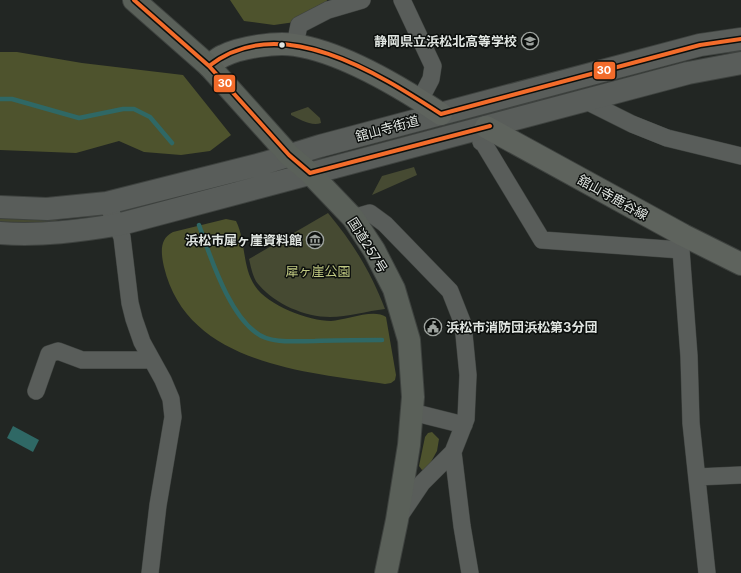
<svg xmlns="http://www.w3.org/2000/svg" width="741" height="573" viewBox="0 0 741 573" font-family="Inter,'Noto Sans JP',sans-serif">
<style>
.green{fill:#464a32}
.forest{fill:#4e532d}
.water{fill:#2f6865}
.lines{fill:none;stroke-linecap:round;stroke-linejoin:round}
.stream{stroke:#2f6865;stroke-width:4.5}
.minor-casing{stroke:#3e423f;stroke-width:18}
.tertiary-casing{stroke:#3e423f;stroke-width:24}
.primary-casing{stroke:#3e423f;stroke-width:24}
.trunk-casing{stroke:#3e423f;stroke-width:24}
.minor{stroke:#595d5a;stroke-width:17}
.tertiary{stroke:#595d5a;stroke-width:22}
.primary{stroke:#5e635d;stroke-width:22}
.trunk{stroke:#5a6059;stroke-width:22}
.bus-1-casing{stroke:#0c0f0d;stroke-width:7}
.bus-1{stroke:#f36c2b;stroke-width:4}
.bus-dot{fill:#e1e6e2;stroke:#0c0f0d;stroke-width:1.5}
.labels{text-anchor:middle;stroke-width:3;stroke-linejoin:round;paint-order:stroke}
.poi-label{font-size:13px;font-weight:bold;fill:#e1e6e2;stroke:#0c0f0d;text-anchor:end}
.street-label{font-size:13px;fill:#e1e6e2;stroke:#0c0f0d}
.park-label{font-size:13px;fill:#c0c982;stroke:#0c0f0d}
.line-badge{stroke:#0c0f0d;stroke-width:1.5}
.badge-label{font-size:11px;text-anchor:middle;font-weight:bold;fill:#fff}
</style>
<rect width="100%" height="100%" fill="#222623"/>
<path class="green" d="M 308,107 L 320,118 L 321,123 C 312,127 299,119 291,115 L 291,113 Z
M 414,167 L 417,175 L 372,195 L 382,176 Z
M 328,213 C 353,243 371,272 385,309 C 367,311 348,317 330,317 C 305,317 275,304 259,285 C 253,279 251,267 249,259 Z
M 0,216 L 48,218 L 72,225 L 0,225 Z"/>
<path class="forest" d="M 230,0 L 327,0 L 326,4 L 295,22 L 274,25 L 244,21 Z
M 0,52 L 17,52 L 82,63 L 183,75 L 231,135 L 210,151 L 181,155 L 144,152 L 119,141 L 76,153 L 0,150 Z
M 226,219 L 236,221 C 246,241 242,267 255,286 C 267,305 309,321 331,321 C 346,320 374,308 386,317 L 396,375 L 395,380 L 391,383 L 385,384 C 304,372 187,364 164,267 C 161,253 159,239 173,232 Z
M 432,432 L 439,439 L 437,451 L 427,469 L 422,470 L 419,466 L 425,437 L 428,433 Z"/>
<path class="water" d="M 13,426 L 39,440 L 33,452 L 7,438 Z"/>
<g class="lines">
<path class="stream" d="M 0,99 L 12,99 L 79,118 L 123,109 L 134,109 L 150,117 L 172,143
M 199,225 C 210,256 232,326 266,338 C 281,343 299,341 315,341 C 337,340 359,340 382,340"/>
<defs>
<path id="minor" d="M 402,0 L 433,66 L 431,79 L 420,100
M 295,45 L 299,25 L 328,10 L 362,0
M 584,100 L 632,124 L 667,138 L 741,156
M 481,142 L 484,144 L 542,240 L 681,250
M 107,203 L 122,237 L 130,303 L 134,319 L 142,342 L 163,380 L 171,399 L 173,417 L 158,505 L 150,573
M 353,218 L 370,213 L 385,224 L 450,291 L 463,324 L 468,375 L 466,419 L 453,452 L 422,483 L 399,517
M 683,235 L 681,250 L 689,356 L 691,423 L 707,573
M 36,391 L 49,354 L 58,351 L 82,360 L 152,360
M 412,412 L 464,425
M 453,452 L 462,526 L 470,573
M 697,477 L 741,475"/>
<path id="tertiary" d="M 0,207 L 47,209 L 107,203 L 265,163 L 320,146 L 700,45 L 741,39
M 0,233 C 41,236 80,231 121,224 L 688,73 L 741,63"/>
<path id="primary" d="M 209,66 C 213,63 218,58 223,56 C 241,47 276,42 295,45 C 342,52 402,88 441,114
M 486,127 L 683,235 L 741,264"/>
<path id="trunk" d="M 134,0 L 209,66 L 289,155 L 310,173 L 353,218 L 374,250 L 394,289 L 409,340 L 413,397 L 409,445 L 397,520 L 386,573"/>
</defs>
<use href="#minor" class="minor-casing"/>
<use href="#tertiary" class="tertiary-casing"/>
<use href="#primary" class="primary-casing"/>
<use href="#trunk" class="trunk-casing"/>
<use href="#minor" class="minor"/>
<use href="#tertiary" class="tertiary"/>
<use href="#primary" class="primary"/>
<use href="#trunk" class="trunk"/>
<defs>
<path id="bus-1" d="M 134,0 L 209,66 L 289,155 L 310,173
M 209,66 C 280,10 379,74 441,114 L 700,45 L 741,39
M 310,173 L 490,126"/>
</defs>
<use href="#bus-1" class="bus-1-casing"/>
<use href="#bus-1" class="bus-1"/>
</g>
<defs>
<symbol id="school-ring" viewBox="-11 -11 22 22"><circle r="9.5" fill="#0c0f0d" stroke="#9ea39f" stroke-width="1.5"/><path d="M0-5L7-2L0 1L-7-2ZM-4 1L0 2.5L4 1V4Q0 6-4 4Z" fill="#9ea39f"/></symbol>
<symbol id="museum-ring" viewBox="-11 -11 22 22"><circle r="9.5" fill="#0c0f0d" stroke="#9ea39f" stroke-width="1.5"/><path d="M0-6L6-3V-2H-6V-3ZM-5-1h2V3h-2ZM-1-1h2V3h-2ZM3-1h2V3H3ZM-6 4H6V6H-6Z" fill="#9ea39f"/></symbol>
<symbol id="civic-ring" viewBox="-11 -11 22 22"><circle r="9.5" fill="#0c0f0d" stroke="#9ea39f" stroke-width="1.5"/><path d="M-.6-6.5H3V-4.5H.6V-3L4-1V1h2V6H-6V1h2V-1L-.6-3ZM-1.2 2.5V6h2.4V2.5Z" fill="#9ea39f"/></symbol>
</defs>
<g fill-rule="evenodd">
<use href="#school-ring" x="520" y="31" width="20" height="20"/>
<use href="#museum-ring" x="305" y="230" width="20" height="20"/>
<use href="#civic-ring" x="423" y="317" width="20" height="20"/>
</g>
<circle class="bus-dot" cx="282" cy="45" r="3.5"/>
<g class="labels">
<g class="poi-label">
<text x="517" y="46">静岡県立浜松北高等学校</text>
<text x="302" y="245">浜松市犀ヶ崖資料館</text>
<text x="446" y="332" text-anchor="start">浜松市消防団浜松第3分団</text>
</g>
<g class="street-label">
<text transform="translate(387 128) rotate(-15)" y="5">舘山寺街道</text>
<text transform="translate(613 197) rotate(29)" y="5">舘山寺鹿谷線</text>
<text transform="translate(368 245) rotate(58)" y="5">国道257号</text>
</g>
<g class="park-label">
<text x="318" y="276">犀ヶ崖公園</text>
</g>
</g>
<g class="line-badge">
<rect x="593" y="61" width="23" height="19" rx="4" fill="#f36c2b"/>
<rect x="213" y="74" width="23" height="19" rx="4" fill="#f36c2b"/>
</g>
<g class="badge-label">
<text x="604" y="74">30</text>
<text x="225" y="87">30</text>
</g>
</svg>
